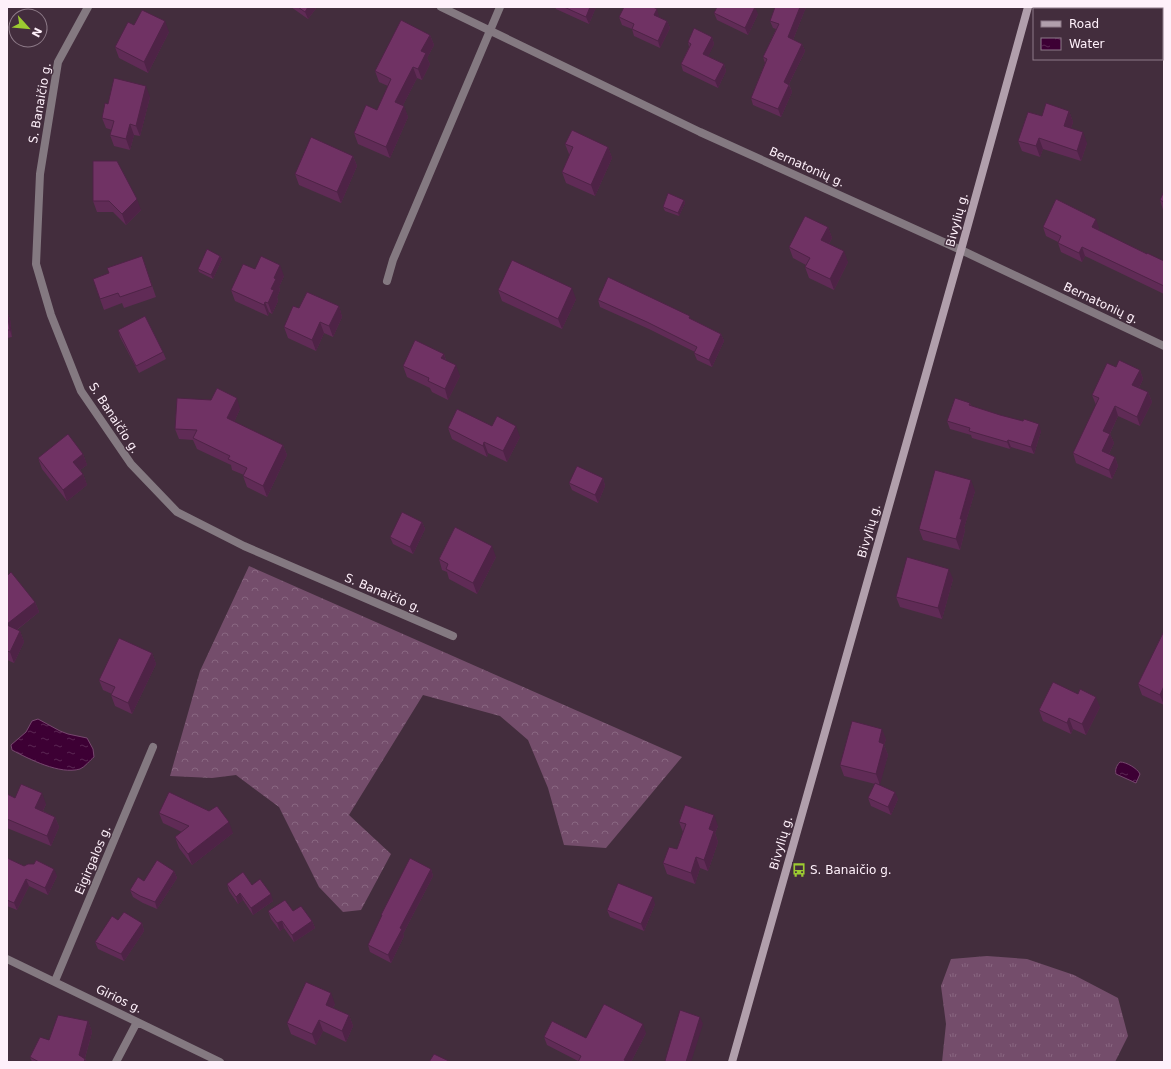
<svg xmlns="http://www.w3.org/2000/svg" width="1171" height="1069" viewBox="0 0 1171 1069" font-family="'DejaVu Sans',sans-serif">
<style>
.grass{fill:url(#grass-tufts)}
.forest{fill:url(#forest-crowns)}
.water{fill:url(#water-ripples);stroke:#77486f}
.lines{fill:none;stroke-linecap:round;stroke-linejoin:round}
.street{stroke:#847981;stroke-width:8}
.secondary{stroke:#b19fac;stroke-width:8}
.wall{fill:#602b56}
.shaded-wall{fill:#4e2346}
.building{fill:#703264;stroke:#4e2346}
.labels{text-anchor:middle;stroke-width:3;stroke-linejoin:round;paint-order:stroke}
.street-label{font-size:12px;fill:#fef0fa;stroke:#432d3d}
.poi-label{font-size:12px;fill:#fef0fa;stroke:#432d3d;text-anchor:start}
</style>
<defs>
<pattern id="grass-tufts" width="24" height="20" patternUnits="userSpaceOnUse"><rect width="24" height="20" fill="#744d6b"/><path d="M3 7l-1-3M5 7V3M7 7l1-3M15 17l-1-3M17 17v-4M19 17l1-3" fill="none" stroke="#896781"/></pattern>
<pattern id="forest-crowns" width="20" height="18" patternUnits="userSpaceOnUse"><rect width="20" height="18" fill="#744d6b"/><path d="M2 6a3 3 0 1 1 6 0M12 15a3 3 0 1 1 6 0" fill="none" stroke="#896781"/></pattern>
<pattern id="water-ripples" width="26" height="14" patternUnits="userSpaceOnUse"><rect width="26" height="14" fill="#3d0034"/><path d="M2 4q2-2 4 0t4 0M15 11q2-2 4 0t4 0" fill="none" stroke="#5a2652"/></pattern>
</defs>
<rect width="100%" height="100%" fill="#432d3d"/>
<path class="grass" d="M 987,956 L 1027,959 L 1074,975 L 1118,998 L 1128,1036 L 1115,1062 L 942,1062 L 946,1024 L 941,986 L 951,959 Z"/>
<path class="forest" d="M 249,566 L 682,757 L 606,848 L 564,845 L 548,788 L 528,740 L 500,716 L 423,695 L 349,815 L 391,854 L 361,910 L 343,912 L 319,887 L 279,807 L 236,775 L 212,778 L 170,776 L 200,671 Z"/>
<path class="water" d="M 38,719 L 60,731 L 68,734 L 87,738 L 93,749 L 94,757 C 90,760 85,767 80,769 C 60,775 29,759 12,750 L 11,745 L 26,732 L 32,721 Z
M 1120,762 C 1126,762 1137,768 1140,774 L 1136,783 L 1116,774 C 1115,770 1116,766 1120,762 Z"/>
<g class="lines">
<path class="street" d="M 88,7 L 58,62 L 40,174 L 36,264 L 51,315 L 81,391 L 131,464 L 177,512 L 244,546 L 453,636
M 441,7 L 700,132 L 961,250 L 1164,346
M 387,281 L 393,260 L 500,7
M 7,959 L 220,1062
M 55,981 L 153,747
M 116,1062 L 137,1022"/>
<path class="secondary" d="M 732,1062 L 961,250 L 1028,7"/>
</g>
<path class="wall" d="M 291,7 L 317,7 L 308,19 Z
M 555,7 L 596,7 L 589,24 L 556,9 Z
M 806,7 L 793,40 L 802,44 L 805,51 L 789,84 L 792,92 L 781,117 L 753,105 L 751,98 L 765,63 L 763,57 L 776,29 L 773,28 L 770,21 Z
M 1127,7 L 1164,7 L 1164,11 L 1162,11 L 1162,9 L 1134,9 Z
M 714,13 L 758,14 L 748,35 L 717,20 Z
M 659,16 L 659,17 L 667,21 L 670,28 L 660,48 L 634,36 L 632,29 L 622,25 L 619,17 Z
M 169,32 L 148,73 L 119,58 L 115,47 Z
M 430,35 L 434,45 L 427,58 L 430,64 L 422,80 L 417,78 L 403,105 L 408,117 L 390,158 L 358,144 L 354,133 L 377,110 L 388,86 L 379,82 L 375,71 Z
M 712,37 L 714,44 L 708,56 L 724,64 L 726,71 L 718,88 L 683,71 L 681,64 L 689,47 L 688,42 Z
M 150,97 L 140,136 L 134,135 L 130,150 L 114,146 L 110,135 L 112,130 L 106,128 L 102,118 L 108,104 Z
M 1069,111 L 1073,122 L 1071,128 L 1087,143 L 1081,161 L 1043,149 L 1040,157 L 1022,151 L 1018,141 L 1042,116 Z
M 565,144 L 608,147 L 612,158 L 595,196 L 566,183 L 562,172 L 570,155 L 569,154 Z
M 353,156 L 357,166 L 341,203 L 299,185 L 295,174 Z
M 93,161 L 141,210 L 126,225 L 113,212 L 97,212 L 93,201 Z
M 1164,191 L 1164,210 L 1163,210 L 1160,200 Z
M 684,200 L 685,203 L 679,216 L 665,211 L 663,207 Z
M 828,227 L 832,238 L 829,244 L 848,262 L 834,290 L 809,278 L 805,267 L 806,265 L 793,258 L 789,247 Z
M 1043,227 L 1099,228 L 1098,230 L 1147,254 L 1164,261 L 1164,294 L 1085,256 L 1082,262 L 1061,252 L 1058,243 L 1058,242 L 1046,236 Z
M 142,256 L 156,297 L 124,308 L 122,303 L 104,310 L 100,299 L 109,273 Z
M 220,256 L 222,259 L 213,279 L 199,272 L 198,269 Z
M 255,269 L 284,276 L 279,287 L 280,290 L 277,297 L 278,301 L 272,314 L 269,312 L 268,316 L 235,301 L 231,290 Z
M 498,290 L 576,299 L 562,329 L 502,301 Z
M 598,300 L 692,320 L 721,334 L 724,341 L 712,367 L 697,360 L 694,353 L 695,352 L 649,329 L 600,307 Z
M 339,306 L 342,317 L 333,337 L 324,333 L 316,351 L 288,338 L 284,327 L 299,308 Z
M 7,312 L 10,319 L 12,337 L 7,338 Z
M 118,330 L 163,352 L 166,359 L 139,373 L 120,337 Z
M 444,354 L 446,360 L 460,376 L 448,400 L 432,392 L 430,388 L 407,377 L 403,366 Z
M 1116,367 L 1140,370 L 1143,379 L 1139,388 L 1148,392 L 1152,402 L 1140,426 L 1118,416 L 1110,434 L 1114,443 L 1109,454 L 1115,457 L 1118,466 L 1112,479 L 1076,463 L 1073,453 L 1096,405 L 1092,395 Z
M 970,403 L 971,406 L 1041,431 L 1034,454 L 1011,447 L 1010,449 L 972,438 L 971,435 L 950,429 L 947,421 Z
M 240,409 L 234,422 L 283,445 L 287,455 L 267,497 L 247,487 L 243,476 L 244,475 L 232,470 L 231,465 L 197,449 L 193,440 L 179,439 L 175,429 Z
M 492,426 L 520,437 L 507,462 L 488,453 L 487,457 L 452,439 L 448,428 Z
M 83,454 L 87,465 L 80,470 L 83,474 L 87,485 L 67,501 L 42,469 L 38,458 Z
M 603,478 L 605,486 L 598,503 L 572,490 L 569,483 Z
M 975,491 L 964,528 L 965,530 L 960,550 L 923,540 L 919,529 Z
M 422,522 L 425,529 L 413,554 L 393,544 L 390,537 Z
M 496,557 L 477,594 L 449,579 L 447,572 L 442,570 L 439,559 Z
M 7,576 L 35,602 L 39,612 L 17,630 L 20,631 L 24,642 L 14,663 L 7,660 Z
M 953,579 L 942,619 L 900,607 L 896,597 Z
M 1164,631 L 1164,705 L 1142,695 L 1138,684 Z
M 152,653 L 156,664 L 132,714 L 115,706 L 111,695 L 112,694 L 103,690 L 99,680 Z
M 1100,707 L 1086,735 L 1073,729 L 1071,734 L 1043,721 L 1039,710 Z
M 886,739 L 884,745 L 888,755 L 879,785 L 898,799 L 891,815 L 871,806 L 868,798 L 875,784 L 844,776 L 840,765 Z
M 7,794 L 15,798 L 46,804 L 43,811 L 55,817 L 59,827 L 51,846 L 7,828 Z
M 159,813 L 233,833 L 192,865 L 179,848 L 175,837 L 182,832 L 163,823 Z
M 679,822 L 718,826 L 715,833 L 718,842 L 708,871 L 700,868 L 695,884 L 667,874 L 663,863 L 677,849 L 683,832 Z
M 7,858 L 24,866 L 57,876 L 48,895 L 29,886 L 17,910 L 7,906 Z
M 431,869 L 433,876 L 403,934 L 404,936 L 391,963 L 370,952 L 368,945 L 382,917 L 381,915 Z
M 174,871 L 177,878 L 157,909 L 143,903 L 133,897 L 130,890 L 144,881 Z
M 227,884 L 252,885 L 273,901 L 253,915 L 243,900 L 238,904 L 229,891 Z
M 655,904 L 644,931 L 610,917 L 607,910 Z
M 268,911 L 293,911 L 312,921 L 315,928 L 294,942 L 284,928 L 280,931 L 271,919 Z
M 118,920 L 142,923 L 144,931 L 124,961 L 98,949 L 95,942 Z
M 335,1004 L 333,1008 L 349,1015 L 353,1026 L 346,1042 L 323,1031 L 316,1045 L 291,1034 L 287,1023 Z
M 88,1021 L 92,1032 L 85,1058 L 87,1062 L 32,1062 L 30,1057 L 49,1040 Z
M 646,1033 L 631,1062 L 578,1062 L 578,1061 L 547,1045 L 544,1037 L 586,1038 Z"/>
<path class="shaded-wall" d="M 308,7 L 317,7 L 308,19 L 305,12 Z
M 590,7 L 596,7 L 589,24 L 586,17 Z
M 755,7 L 758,14 L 748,35 L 745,28 Z
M 800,7 L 806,7 L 791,45 L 788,37 Z
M 657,9 L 659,16 L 656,22 L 654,15 Z
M 165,21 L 169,32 L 148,73 L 144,62 Z
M 667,21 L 670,28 L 660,48 L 658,41 Z
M 430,35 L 434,45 L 427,58 L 430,64 L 422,80 L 418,69 L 421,51 Z
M 712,37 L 714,44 L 706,61 L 703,54 Z
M 802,44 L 805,51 L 786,90 L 784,82 Z
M 724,64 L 726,71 L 718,88 L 715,81 Z
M 413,67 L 417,78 L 399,113 L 395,102 Z
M 789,85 L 792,92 L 781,117 L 778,109 Z
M 146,86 L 150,97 L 140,136 L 136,126 Z
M 404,106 L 408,117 L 390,158 L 386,147 Z
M 1069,111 L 1073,122 L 1068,137 L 1064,126 Z
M 130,124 L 134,135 L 130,150 L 126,139 Z
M 1083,132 L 1087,143 L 1081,161 L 1077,151 Z
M 1039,138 L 1043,149 L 1040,157 L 1036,146 Z
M 608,147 L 612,158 L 595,196 L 591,185 Z
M 353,156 L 357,166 L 341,203 L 337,192 Z
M 137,199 L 141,210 L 126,225 L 122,214 Z
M 684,200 L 685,203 L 679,216 L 678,213 Z
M 1096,219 L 1099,228 L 1095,236 L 1092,227 Z
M 828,227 L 832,238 L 825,251 L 821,240 Z
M 1082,247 L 1085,256 L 1082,262 L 1079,253 Z
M 844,251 L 848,262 L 834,290 L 830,279 Z
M 220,256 L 222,259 L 213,279 L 211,275 Z
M 280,265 L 284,276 L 279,287 L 280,290 L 277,297 L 278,301 L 272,314 L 268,303 L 274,278 Z
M 572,288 L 576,299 L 562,329 L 558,319 Z
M 265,302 L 269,312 L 268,316 L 264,305 Z
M 339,306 L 342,317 L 333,337 L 329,326 Z
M 7,312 L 10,319 L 12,337 L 10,330 Z
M 320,322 L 324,333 L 316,351 L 312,340 Z
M 721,334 L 724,341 L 712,367 L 709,360 Z
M 444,354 L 447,365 L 441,358 Z
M 456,365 L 460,376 L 448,400 L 445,389 Z
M 1140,370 L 1143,379 L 1136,394 L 1132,385 Z
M 1148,392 L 1152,402 L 1140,426 L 1137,417 Z
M 237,398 L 240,409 L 231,429 L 227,418 Z
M 1115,406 L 1118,416 L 1107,440 L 1103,431 Z
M 1039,424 L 1041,431 L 1034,454 L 1031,447 Z
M 516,426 L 520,437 L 507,462 L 503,451 Z
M 1110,434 L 1114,443 L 1106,460 L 1102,451 Z
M 1008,440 L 1011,447 L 1010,449 L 1007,442 Z
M 484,442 L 488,453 L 487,457 L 483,446 Z
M 283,445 L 287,455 L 267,497 L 263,486 Z
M 83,454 L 87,465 L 77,472 L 73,462 Z
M 1115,457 L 1118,466 L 1112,479 L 1109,470 Z
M 83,474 L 87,485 L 67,501 L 63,490 Z
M 603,478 L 605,486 L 598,503 L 595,495 Z
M 971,480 L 975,491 L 964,528 L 965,530 L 960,550 L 956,539 L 960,519 Z
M 422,522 L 425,529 L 413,554 L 410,547 Z
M 492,546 L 496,557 L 477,594 L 473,583 Z
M 949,569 L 953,579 L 942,619 L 938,608 Z
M 35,602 L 39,612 L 10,635 L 7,626 L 7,624 Z
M 20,631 L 24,642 L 14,663 L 10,652 Z
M 152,653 L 156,664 L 132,714 L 128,703 Z
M 1164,686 L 1164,705 L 1160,695 Z
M 1096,697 L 1100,707 L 1086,735 L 1082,724 Z
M 1069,718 L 1073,729 L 1071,734 L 1067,723 Z
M 882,729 L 886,739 L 884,745 L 888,755 L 880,785 L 876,774 L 879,742 Z
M 895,792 L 898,799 L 891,815 L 888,807 Z
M 42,793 L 46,804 L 39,819 L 35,808 Z
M 714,815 L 718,826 L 715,833 L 718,842 L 708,871 L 704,860 L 709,829 Z
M 55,817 L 59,827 L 51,846 L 47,836 Z
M 229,822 L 233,833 L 192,865 L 188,854 Z
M 696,857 L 700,868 L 695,884 L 691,873 Z
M 54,869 L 57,876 L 48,895 L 45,888 Z
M 431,869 L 433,876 L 403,934 L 404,936 L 391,963 L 388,955 L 400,928 Z
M 174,871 L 177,878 L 157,909 L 155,902 Z
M 26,879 L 29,886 L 17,910 L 14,903 Z
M 240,893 L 243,900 L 238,904 L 236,897 Z
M 271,894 L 273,901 L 253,915 L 251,908 Z
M 653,897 L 655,904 L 644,931 L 641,924 Z
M 282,921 L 284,928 L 280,931 L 277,923 Z
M 312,921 L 315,928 L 294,942 L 292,935 Z
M 142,923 L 144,931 L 124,961 L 121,954 Z
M 331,993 L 335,1004 L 329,1015 L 326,1005 Z
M 349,1015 L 353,1026 L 346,1042 L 342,1031 Z
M 700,1017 L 703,1024 L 691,1062 L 686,1062 Z
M 319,1020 L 323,1031 L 316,1045 L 312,1034 Z
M 88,1021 L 92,1032 L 84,1061 L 85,1059 L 87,1062 L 82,1062 L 79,1055 Z
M 643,1024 L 646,1033 L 631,1062 L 625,1062 L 624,1060 Z"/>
<path class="building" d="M 298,7 L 308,7 L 305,12 Z
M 564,7 L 590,7 L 586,17 Z
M 624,7 L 653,7 L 657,9 L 654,15 L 667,21 L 658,41 L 632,29 L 634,24 L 619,17 Z
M 717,7 L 755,7 L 745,28 L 714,13 Z
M 775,7 L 800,7 L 788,37 L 802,44 L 784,82 L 789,85 L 778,109 L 751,98 L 767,59 L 763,57 L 779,24 L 770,21 Z
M 142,10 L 165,21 L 144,62 L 115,47 L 128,22 L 134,25 Z
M 401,20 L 430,35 L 421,51 L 426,53 L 418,69 L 413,67 L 395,102 L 404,106 L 386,147 L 354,133 L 366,105 L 377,110 L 391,79 L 375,71 Z
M 694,28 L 712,37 L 703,54 L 724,64 L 715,81 L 681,64 L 691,44 L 688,42 Z
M 114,78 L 146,86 L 136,126 L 130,124 L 126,139 L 110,135 L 114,121 L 102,118 L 105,103 L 108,104 Z
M 1046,103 L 1069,111 L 1064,126 L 1083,132 L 1077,151 L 1039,138 L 1036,146 L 1018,141 L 1028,112 L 1042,116 Z
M 572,130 L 608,147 L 591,185 L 562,172 L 573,147 L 565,144 Z
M 311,137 L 353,156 L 337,192 L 295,174 Z
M 93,161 L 117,161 L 137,199 L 122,214 L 109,201 L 93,201 Z
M 1164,191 L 1164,202 L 1160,200 Z
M 668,193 L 684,200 L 678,213 L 663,207 Z
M 1056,199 L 1096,219 L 1092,227 L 1147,254 L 1147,253 L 1164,261 L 1164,286 L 1082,247 L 1079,253 L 1058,243 L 1061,236 L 1043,227 Z
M 805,216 L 828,227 L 821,240 L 844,251 L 830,279 L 805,267 L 810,258 L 789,247 Z
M 207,249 L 220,256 L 211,275 L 198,269 Z
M 142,256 L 152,286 L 120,297 L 118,293 L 100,299 L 93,279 L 109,273 L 107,268 Z
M 261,256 L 280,265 L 274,278 L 276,279 L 271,289 L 274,290 L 268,303 L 265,302 L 264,305 L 231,290 L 243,264 L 255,269 Z
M 512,260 L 572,288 L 558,319 L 498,290 Z
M 608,277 L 690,316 L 689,318 L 721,334 L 709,360 L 694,353 L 697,347 L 647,322 L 598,300 Z
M 307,292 L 339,306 L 329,326 L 320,322 L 312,340 L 284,327 L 293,306 L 299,308 Z
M 7,313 L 10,330 L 7,330 Z
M 145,316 L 163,352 L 136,366 L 118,330 Z
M 415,340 L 444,354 L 441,358 L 456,365 L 445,389 L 428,381 L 429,378 L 403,366 Z
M 1119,360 L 1140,370 L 1132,385 L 1148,392 L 1137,417 L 1115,406 L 1103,431 L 1110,434 L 1102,451 L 1115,457 L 1109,470 L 1073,453 L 1099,398 L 1092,395 L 1107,363 L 1116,367 Z
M 217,388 L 237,398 L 227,418 L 283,445 L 263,486 L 243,476 L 247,468 L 228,459 L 230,456 L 193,438 L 197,430 L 175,429 L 177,398 L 211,400 Z
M 955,398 L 970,403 L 969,405 L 1000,415 L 1023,421 L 1024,419 L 1039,424 L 1031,447 L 1008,440 L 1007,442 L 969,431 L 970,428 L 947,421 Z
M 457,409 L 492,426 L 497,416 L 516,426 L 503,451 L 484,442 L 483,446 L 448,428 Z
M 68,434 L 83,454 L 73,462 L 83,474 L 63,490 L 38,458 Z
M 577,466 L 603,478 L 595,495 L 569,483 Z
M 935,470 L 971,480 L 960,519 L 962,519 L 956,539 L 919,529 Z
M 402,512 L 422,522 L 410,547 L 390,537 Z
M 455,527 L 492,546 L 473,583 L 446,569 L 448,564 L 439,559 Z
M 907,557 L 949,569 L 938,608 L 896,597 Z
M 11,572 L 35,602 L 7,624 L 7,576 Z
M 7,625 L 20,631 L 10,652 L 7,651 Z
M 1164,631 L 1164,686 L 1160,695 L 1138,684 Z
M 119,638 L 152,653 L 128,703 L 111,695 L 115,687 L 99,680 Z
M 1053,682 L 1078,694 L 1080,689 L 1096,697 L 1082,724 L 1069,718 L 1067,723 L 1039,710 Z
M 852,721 L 882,729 L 879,742 L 884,744 L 876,774 L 840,765 Z
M 875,783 L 895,792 L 888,807 L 868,798 Z
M 21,784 L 42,793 L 35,808 L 55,817 L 47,836 L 7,819 L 7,794 L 15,798 Z
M 169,792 L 209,811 L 217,806 L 229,822 L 188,854 L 175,837 L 189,826 L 159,813 Z
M 685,805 L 714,815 L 709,829 L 714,831 L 704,860 L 696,857 L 691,873 L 663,863 L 669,847 L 677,849 L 686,824 L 679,822 Z
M 7,858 L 24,866 L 28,864 L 34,864 L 36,860 L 54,869 L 45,888 L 26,879 L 14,903 L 7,900 Z
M 410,858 L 431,869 L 400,928 L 402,929 L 388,955 L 368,945 L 382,915 L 381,915 Z
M 157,860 L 174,871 L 155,902 L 140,896 L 130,890 L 138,877 L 144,881 Z
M 243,872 L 252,885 L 260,879 L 271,894 L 251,908 L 240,893 L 236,897 L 227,884 Z
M 618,883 L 653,897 L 641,924 L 607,910 Z
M 285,900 L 293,911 L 301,906 L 312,921 L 292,935 L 282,921 L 277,923 L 268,911 Z
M 124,912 L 142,923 L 121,954 L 95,942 L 112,916 L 118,920 Z
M 306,982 L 331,993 L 326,1005 L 349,1015 L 342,1031 L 319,1020 L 312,1034 L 287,1023 Z
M 604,1004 L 643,1024 L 624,1060 L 629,1062 L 578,1062 L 581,1056 L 544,1037 L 552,1021 L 586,1038 Z
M 680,1010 L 700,1017 L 686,1062 L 668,1062 L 665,1061 Z
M 58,1015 L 88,1021 L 79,1055 L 85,1059 L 84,1062 L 39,1062 L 30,1057 L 40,1037 L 49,1040 Z
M 434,1054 L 451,1062 L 429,1062 Z"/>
<defs>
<symbol id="bus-bare" viewBox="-9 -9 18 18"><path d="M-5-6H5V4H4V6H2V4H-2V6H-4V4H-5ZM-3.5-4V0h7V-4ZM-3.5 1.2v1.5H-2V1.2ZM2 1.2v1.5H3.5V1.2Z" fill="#9cca31" stroke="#432d3d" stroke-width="2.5" paint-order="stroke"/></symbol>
</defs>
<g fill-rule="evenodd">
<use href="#bus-bare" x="789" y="860" width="20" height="20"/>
</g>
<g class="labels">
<g class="street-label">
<text transform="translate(40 103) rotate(-80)" y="4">S. Banaičio g.</text>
<text transform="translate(807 167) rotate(24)" y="4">Bernatonių g.</text>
<text transform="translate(957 220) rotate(-75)" y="4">Bivylių g.</text>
<text transform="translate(1101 303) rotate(25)" y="4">Bernatonių g.</text>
<text transform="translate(114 418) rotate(57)" y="4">S. Banaičio g.</text>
<text transform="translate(869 531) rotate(-74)" y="4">Bivylių g.</text>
<text transform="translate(383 593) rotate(23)" y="4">S. Banaičio g.</text>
<text transform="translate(781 843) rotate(-74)" y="4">Bivylių g.</text>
<text transform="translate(93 860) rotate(-67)" y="4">Eigirgalos g.</text>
<text transform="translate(119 999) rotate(26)" y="4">Girios g.</text>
</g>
<g class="poi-label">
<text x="810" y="874">S. Banaičio g.</text>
</g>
</g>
<rect width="1171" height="1069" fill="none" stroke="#fef0fa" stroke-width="16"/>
<rect x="1033" y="8" width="130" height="52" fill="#432d3d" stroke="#8e7b89"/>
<rect x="1041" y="21" width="20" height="6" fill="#b19fac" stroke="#8e7b89"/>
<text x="1069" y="28" font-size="12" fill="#fef0fa">Road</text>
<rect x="1041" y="38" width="20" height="12" fill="url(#water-ripples)" stroke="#8e7b89"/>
<text x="1069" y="48" font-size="12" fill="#fef0fa">Water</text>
<g transform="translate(28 28) rotate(117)"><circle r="19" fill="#432d3d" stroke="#8e7b89"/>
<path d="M0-3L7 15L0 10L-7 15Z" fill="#9cca31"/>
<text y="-6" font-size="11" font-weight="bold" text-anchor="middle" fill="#fef0fa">N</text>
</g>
</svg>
